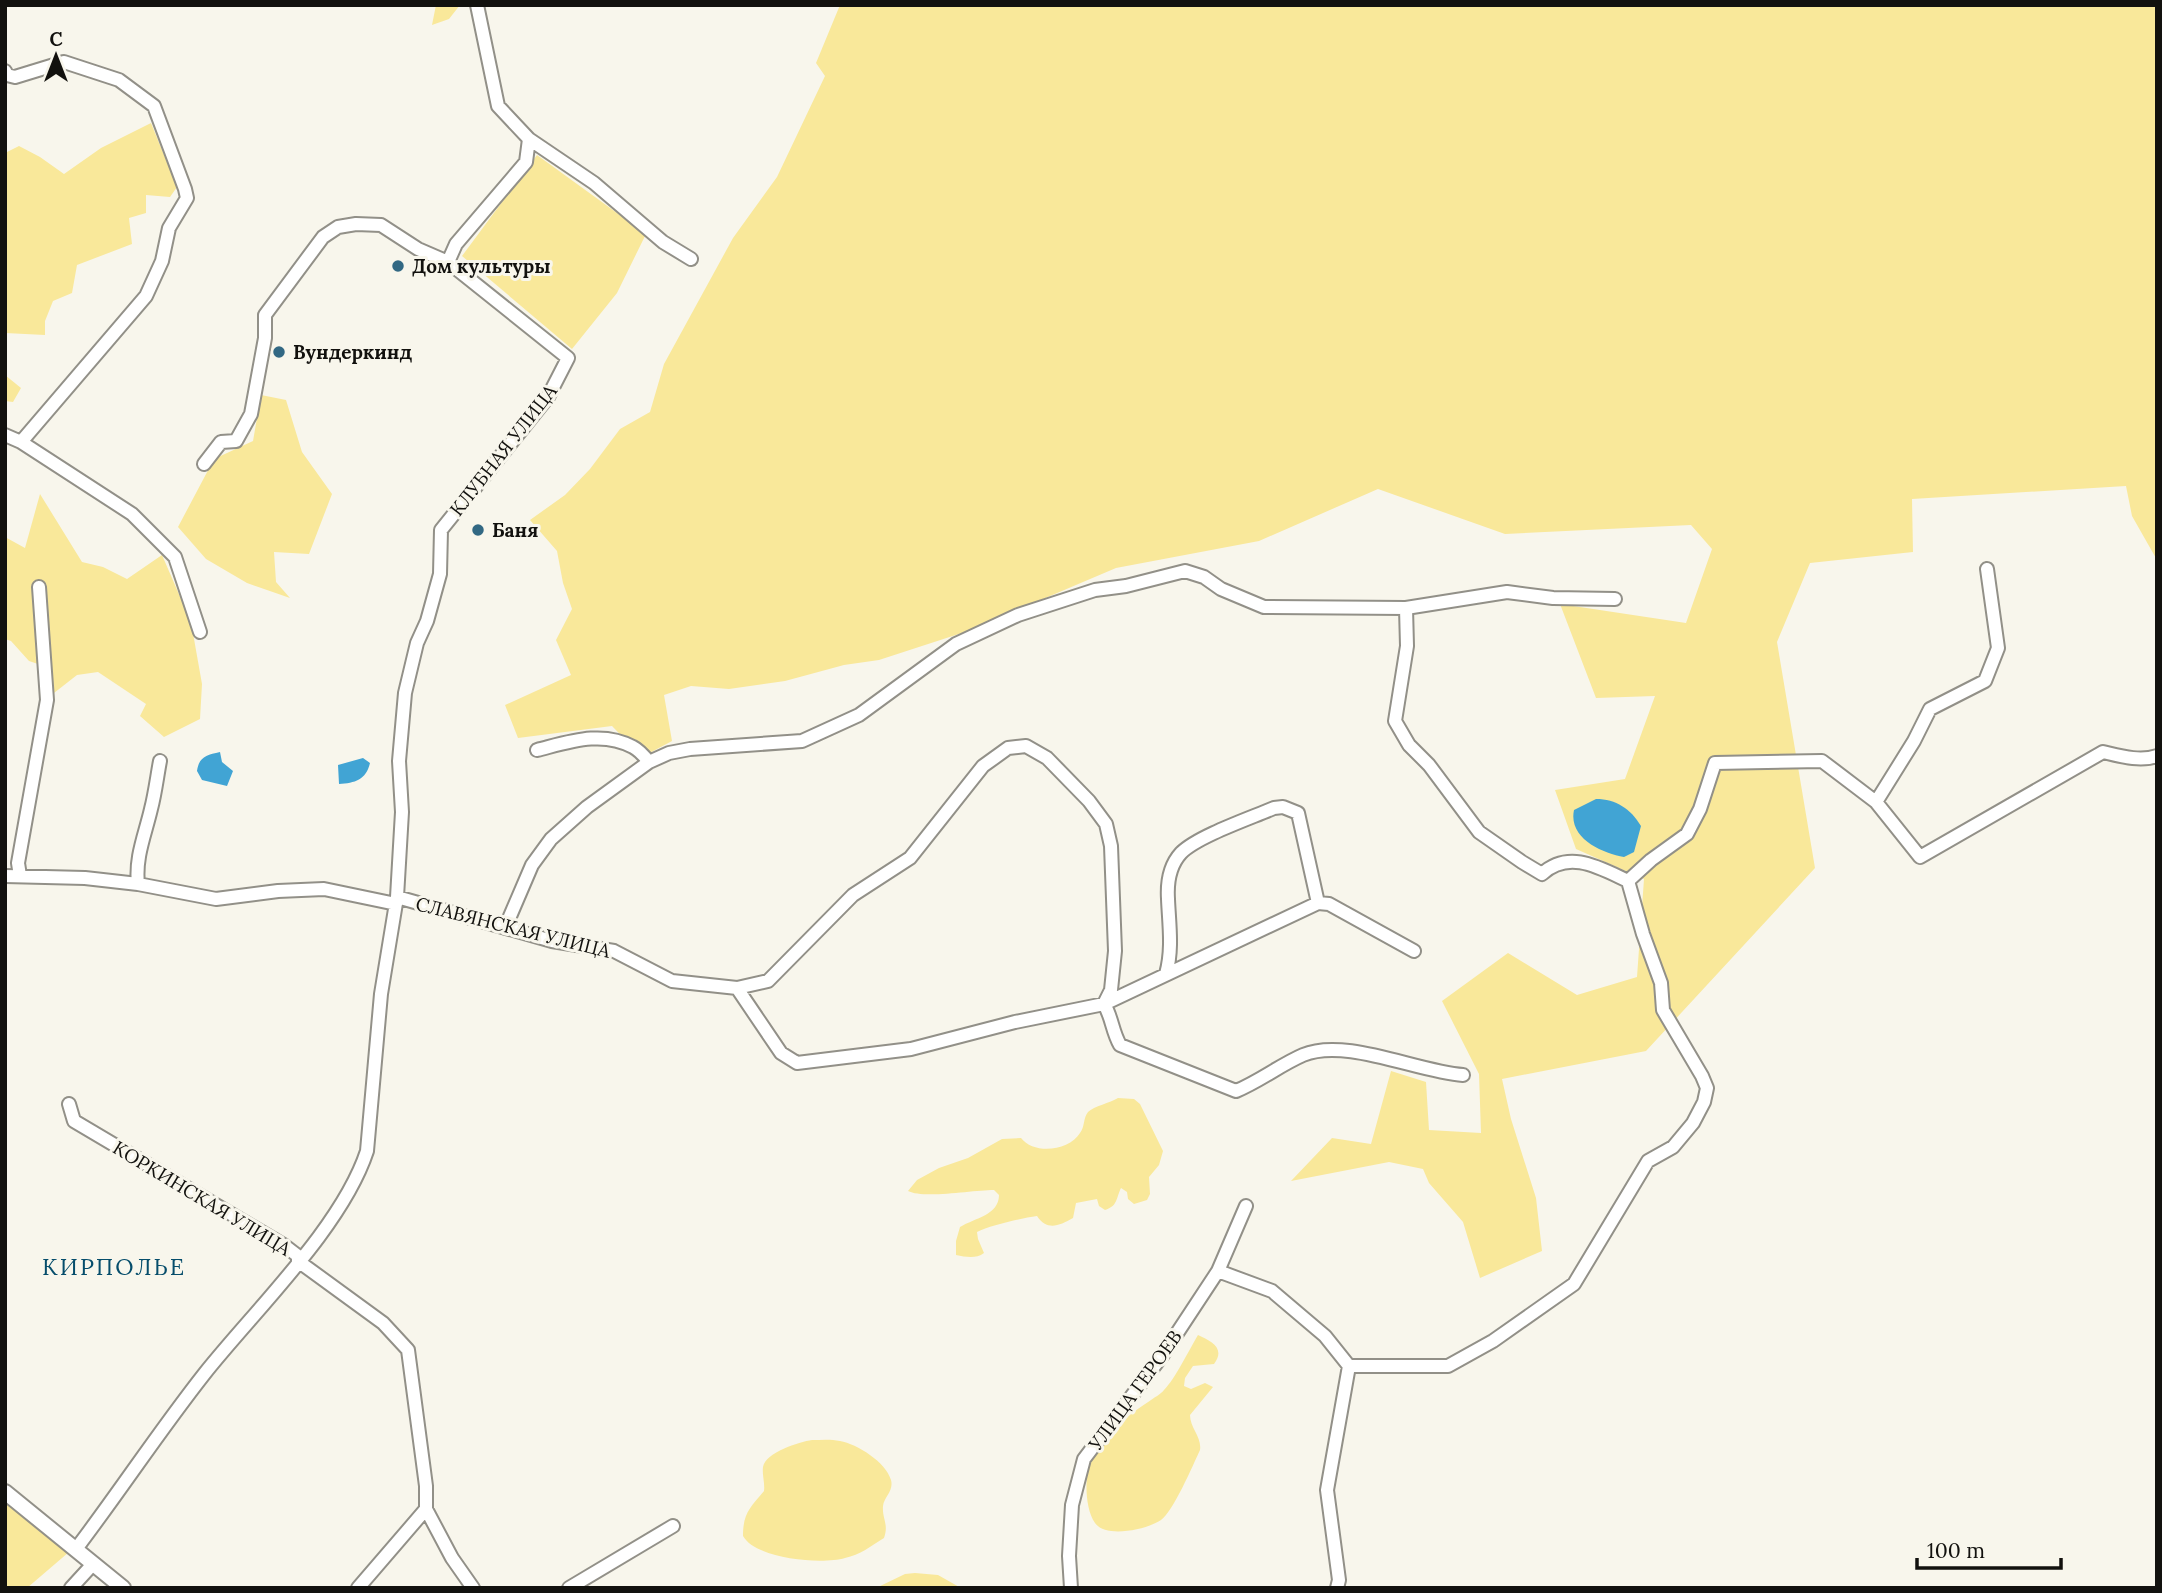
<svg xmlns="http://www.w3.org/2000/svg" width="2162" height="1593" viewBox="0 0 2162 1593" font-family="Lora,serif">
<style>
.green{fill:#f9e89a}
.water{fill:#41a4d4}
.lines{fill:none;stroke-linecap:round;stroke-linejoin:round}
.minor-casing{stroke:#929088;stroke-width:16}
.tertiary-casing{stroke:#929088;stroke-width:18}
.minor{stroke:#fff;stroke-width:12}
.tertiary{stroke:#fff;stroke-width:14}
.poi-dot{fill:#326883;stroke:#f8f6ec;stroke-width:2.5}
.labels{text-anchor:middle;stroke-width:6;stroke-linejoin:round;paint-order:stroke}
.poi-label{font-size:19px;font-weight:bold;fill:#12110e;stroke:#f8f6ec;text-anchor:start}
.street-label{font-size:19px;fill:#12110e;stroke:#f8f6ec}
.quarter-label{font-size:23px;letter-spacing:2px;fill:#064d6b;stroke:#f8f6ec}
</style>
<rect width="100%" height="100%" fill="#f8f6ec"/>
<path class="green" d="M 436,5 L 460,5 L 449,19 L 432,25 Z
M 840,5 L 2157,5 L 2157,560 L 2132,516 L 2126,486 L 1912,499 L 1913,552 L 1810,563 L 1777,642 L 1815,868 L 1646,1051 L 1502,1079 L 1511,1119 L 1536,1198 L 1542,1251 L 1480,1278 L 1463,1222 L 1429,1183 L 1423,1169 L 1389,1162 L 1291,1181 L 1332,1138 L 1371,1144 L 1391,1071 L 1426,1082 L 1429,1130 L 1481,1133 L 1479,1074 L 1442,1001 L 1508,953 L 1577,995 L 1637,977 L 1644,879 L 1576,849 L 1555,790 L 1625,779 L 1655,696 L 1596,698 L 1560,604 L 1686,623 L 1712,549 L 1691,525 L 1505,534 L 1378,489 L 1259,541 L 1116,568 L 968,631 L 879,660 L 844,665 L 785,681 L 729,689 L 691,686 L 664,695 L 672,741 L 642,757 L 612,726 L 518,738 L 505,705 L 571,675 L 556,640 L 572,609 L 563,583 L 557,551 L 530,520 L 565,495 L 590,469 L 620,429 L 650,412 L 664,364 L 733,238 L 777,177 L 825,76 L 816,63 Z
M 151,123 L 177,187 L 170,197 L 146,195 L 146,213 L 129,218 L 132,244 L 77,265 L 72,293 L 53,301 L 45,321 L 45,335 L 5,333 L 5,153 L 19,146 L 40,157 L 64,174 L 101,148 Z
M 537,155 L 646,234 L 617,293 L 572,349 L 462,256 Z
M 5,375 L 21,388 L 13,402 L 5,401 Z
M 261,395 L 286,400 L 302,452 L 332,494 L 309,554 L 274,552 L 276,582 L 290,598 L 247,583 L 206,559 L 178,527 L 214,459 L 253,441 Z
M 40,494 L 82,562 L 103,567 L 127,579 L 162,555 L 191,622 L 202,684 L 200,719 L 164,737 L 140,716 L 146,704 L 98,672 L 77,675 L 54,693 L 50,668 L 29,661 L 11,641 L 5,639 L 5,537 L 25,548 Z
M 1118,1098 L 1134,1099 L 1140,1104 L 1163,1151 L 1159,1165 L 1149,1177 L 1150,1194 L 1147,1200 L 1134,1204 L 1128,1199 L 1127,1192 L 1121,1188 C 1116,1198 1118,1206 1105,1210 L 1099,1206 L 1097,1199 L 1076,1203 L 1073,1218 C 1059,1226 1047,1231 1037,1216 C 1022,1218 991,1225 977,1232 L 978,1239 L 984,1253 C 976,1259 966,1257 956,1255 L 956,1241 L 960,1227 C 975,1218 999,1215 999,1195 L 994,1190 C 973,1190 924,1199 908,1191 L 917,1180 L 939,1168 L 968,1158 L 1002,1139 L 1021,1138 C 1034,1155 1069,1151 1080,1133 C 1085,1127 1083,1118 1088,1112 C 1094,1106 1110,1103 1118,1098 Z
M 1198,1335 C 1211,1341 1226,1348 1214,1364 L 1193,1366 L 1185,1378 L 1184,1386 L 1191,1389 L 1205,1383 L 1213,1387 L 1190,1415 C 1190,1428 1202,1437 1200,1450 C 1193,1465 1173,1512 1161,1520 C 1148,1529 1106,1539 1095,1523 C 1086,1510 1085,1485 1088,1470 C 1095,1439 1126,1417 1151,1400 C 1156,1396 1160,1395 1164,1390 C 1175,1379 1189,1350 1198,1335 Z
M 812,1440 C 821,1440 831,1439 840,1441 C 857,1444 886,1462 891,1480 C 894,1491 884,1497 883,1506 C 882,1519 889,1524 884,1538 C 871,1546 860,1555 845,1558 C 821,1565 756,1559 743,1536 C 743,1513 750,1508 764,1491 C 765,1483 762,1475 763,1467 C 766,1452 799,1442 812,1440 Z
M 5,1500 L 69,1552 L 27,1588 L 5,1588 Z
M 915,1573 L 938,1575 L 961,1588 L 876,1588 L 905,1574 Z"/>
<path class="water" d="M 220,752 L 222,762 L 233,771 L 227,786 L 202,780 L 197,771 C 199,757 206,755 220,752 Z
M 363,758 L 370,763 C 366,780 355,783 339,784 L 338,765 Z
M 1596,799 C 1616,799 1631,809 1641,826 L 1634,852 L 1624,857 C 1602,853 1568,838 1574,810 Z"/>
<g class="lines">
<defs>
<path id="minor" d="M 477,5 L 498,106 L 529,139 L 594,183 L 663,242 L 691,259
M 5,71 L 7,75 L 15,77 L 64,62 L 119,80 L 154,106 L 185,189 L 187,198 L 169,228 L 162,261 L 146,296 L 21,442 L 132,514 L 175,557 L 200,632
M 448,262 L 456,244 L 526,162 L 529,139
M 5,435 L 21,442
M 1406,608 L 1507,592 L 1553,598 L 1615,599
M 537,750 C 569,742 602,730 633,747 C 639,750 645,757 649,762
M 1876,802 L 1914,741 L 1930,709 L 1985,681 L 1998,648 L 1987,569
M 5,876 L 85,878 L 138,884 L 216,899 L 278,891 L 324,889 L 396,904
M 20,876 L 18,863 L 47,700 L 39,587
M 1628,881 L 1651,860 L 1687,834 L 1700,809 L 1715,763 L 1822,761 L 1876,802 L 1920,857 L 2103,752 C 2120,756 2140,762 2157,756
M 138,884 C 135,857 145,835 151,809 C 155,794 157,777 160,761
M 397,897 L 552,941 L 614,951 L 672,981 L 737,988 L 768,981 L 853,895 L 910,858 L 983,766 L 1008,748 L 1026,746 L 1047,758 L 1089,801 L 1106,824 L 1111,846 L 1115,951 L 1111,990 L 1104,1004 L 1015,1022 L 911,1049 L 797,1063 L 781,1053 L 737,988
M 505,928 L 532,865 L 551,839 L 587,807 L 649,762 L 669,753 L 690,749 L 802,741 L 859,715 L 956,644 L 1018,615 L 1095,590 L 1126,586 L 1185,571 L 1204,577 L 1221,589 L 1264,607 L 1406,608 L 1407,646 L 1395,721 L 1409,745 L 1429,765 L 1479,832 L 1522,862 L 1542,874 C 1569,849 1600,868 1628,881
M 1414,951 L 1329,904 L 1318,903 L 1104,1004 C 1112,1017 1112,1031 1120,1045 L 1236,1091 C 1260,1081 1280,1065 1303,1055 C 1345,1037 1418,1072 1463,1075
M 1166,974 C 1173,949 1169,924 1168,899 C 1167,883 1170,865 1181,853 C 1198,836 1251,818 1274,808 L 1283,807 L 1298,813 L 1318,903
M 69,1104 L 74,1121 L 285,1246 L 298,1256 L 298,1261 L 383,1323 L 408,1350 L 426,1486 L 426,1509 L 452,1558 L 473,1588
M 1218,1271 L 1272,1291 L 1325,1336 L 1349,1366 L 1448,1366 L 1493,1341 L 1574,1284 L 1648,1161 L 1673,1147 L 1693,1123 L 1704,1102 L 1707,1088 L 1702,1076 L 1663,1010 L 1661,983 L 1643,934 L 1628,881
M 76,1549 C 120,1491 160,1430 205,1373 C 256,1309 342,1227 367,1151 L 381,994 L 397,897 L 402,812 L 399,761 L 405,693 L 417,643 L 427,621 L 440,574 L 441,530 L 548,397 L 568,358 L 448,262 L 418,249 L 381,225 L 356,224 L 338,227 L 323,237 L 265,315 L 265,338 L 251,414 L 236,441 L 221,442 L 204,464
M 71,1588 L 93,1564
M 358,1588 L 426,1509
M 569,1588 L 673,1526
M 1071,1588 L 1069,1556 L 1072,1505 L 1084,1459 L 1162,1356 L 1218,1271 L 1246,1206
M 1337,1588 L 1339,1580 L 1327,1490 L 1349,1366"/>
<path id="tertiary" d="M 5,1492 L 123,1588"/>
</defs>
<use href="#minor" class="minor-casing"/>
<use href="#tertiary" class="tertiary-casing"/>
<use href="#minor" class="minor"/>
<use href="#tertiary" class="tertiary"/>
</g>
<g class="poi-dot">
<circle cx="398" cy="266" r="7"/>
<circle cx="279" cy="352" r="7"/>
<circle cx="478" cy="530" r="7"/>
</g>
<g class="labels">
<g class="poi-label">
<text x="412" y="273">Дом культуры</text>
<text x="293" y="359">Вундеркинд</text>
<text x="492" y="537">Баня</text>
</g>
<g class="street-label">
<text transform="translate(503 450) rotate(-52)" y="7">КЛУБНАЯ УЛИЦА</text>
<text transform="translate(513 927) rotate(14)" y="7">СЛАВЯНСКАЯ УЛИЦА</text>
<text transform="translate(202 1198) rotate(31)" y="7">КОРКИНСКАЯ УЛИЦА</text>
<text transform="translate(1135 1390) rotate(-54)" y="7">УЛИЦА ГЕРОЕВ</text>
</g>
<g class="quarter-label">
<text x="114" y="1275">КИРПОЛЬЕ</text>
</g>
</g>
<rect width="2162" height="1593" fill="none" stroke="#12110e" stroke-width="14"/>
<g transform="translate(56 56)" stroke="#f8f6ec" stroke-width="5" paint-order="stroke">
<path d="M0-5L12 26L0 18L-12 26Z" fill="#12110e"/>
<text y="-10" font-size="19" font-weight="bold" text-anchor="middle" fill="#12110e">С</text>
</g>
<path d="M1917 1558v10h144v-10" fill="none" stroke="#12110e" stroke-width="3.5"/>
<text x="1927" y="1558" font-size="21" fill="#12110e" stroke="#f8f6ec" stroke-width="5" paint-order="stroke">100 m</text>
</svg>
